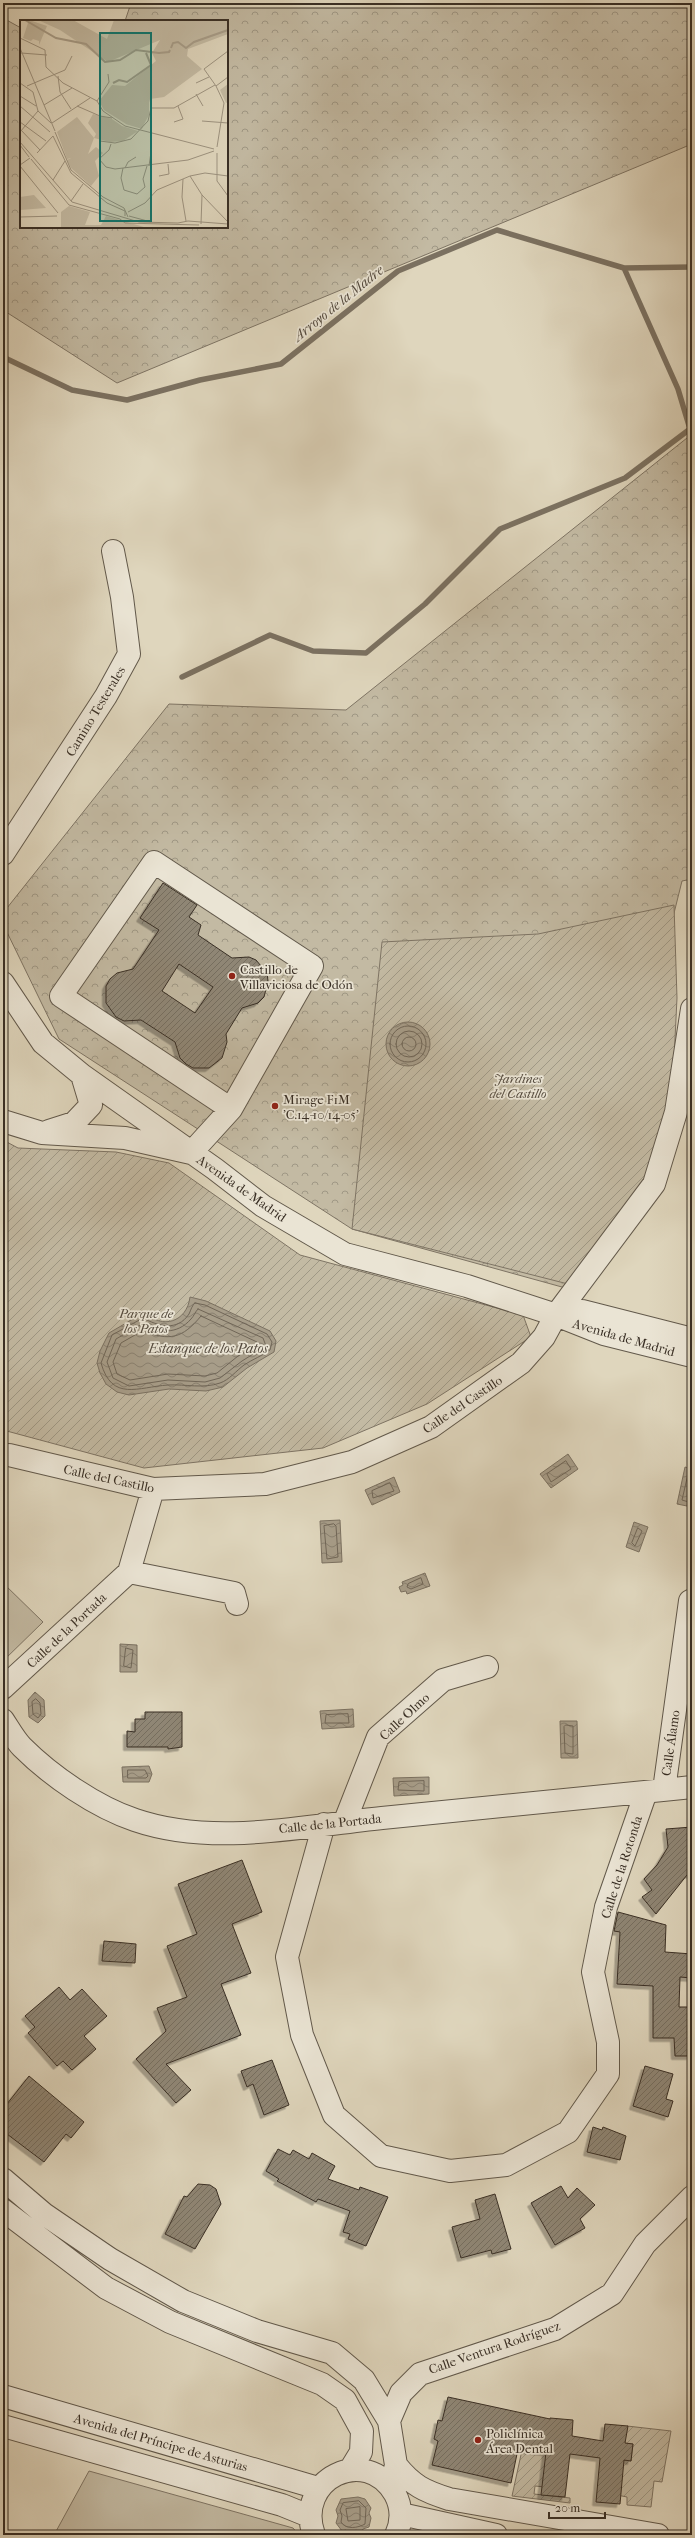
<svg xmlns="http://www.w3.org/2000/svg" width="695" height="2538" viewBox="0 0 695 2538" font-family="'IM FELL French Canon',serif">
<style>
.forest{fill:url(#forest-crowns);stroke:#7e7464}
.park{fill:#c3baa3;stroke:#7e7464}
.garden{fill:url(#garden-furrows);stroke:#7e7464}
.water{fill:url(#water-waves);stroke:#7b7161}
.lines{fill:none;stroke-linecap:round;stroke-linejoin:round}
.shore{stroke:#706657;stroke-width:1}
.stream{stroke:#7b7161;stroke-width:5.5}
.building{fill:url(#building-hatch);stroke:#392f25;fill-rule:evenodd;filter:url(#shadow)}
.minor-casing{stroke:#62594b;stroke-width:24}
.minor{stroke:#eae4d4;stroke-width:22}
.poi-dot{fill:#8f2418;stroke:#eae4d4;stroke-width:1.5}
.labels{text-anchor:middle;stroke-width:3.5;stroke-linejoin:round;paint-order:stroke}
.street-label{font-size:13px;fill:#392f25;stroke:#eae4d4}
.poi-label{font-size:13px;fill:#392f25;stroke:#eae4d4;text-anchor:start}
.park-label{font-size:13px;font-style:italic;fill:#554b3e;stroke:#eae4d4}
.water-label{font-size:14px;font-style:italic;fill:#544a3e;stroke:#eae4d4}
.inset-river{fill:none;stroke:#a79d89;stroke-width:2}
.inset-road{fill:none;stroke:#9d9380;stroke-width:1}
.view{fill:#0f766e;fill-opacity:0.15;stroke:#0f766e;stroke-width:2}
.inset-edge{fill:none;stroke:#392f25;stroke-width:2}
</style>
<defs>
<pattern id="forest-crowns" width="20" height="18" patternUnits="userSpaceOnUse"><rect width="20" height="18" fill="#c3baa3"/><path d="M2 6a3 3 0 1 1 6 0M12 15a3 3 0 1 1 6 0" fill="none" stroke="#9f9885"/></pattern>
<pattern id="garden-furrows" width="10" height="10" patternUnits="userSpaceOnUse"><rect width="10" height="10" fill="#c3baa3"/><path d="M-1 1l2-2M0 10L10 0M9 11l2-2" fill="none" stroke="#9f9885"/></pattern>
<pattern id="water-waves" width="16" height="10" patternUnits="userSpaceOnUse"><rect width="16" height="10" fill="#a79d89"/><path d="M0 5q4-4 8 0t8 0" fill="none" stroke="#898070"/></pattern>
<pattern id="building-hatch" width="6" height="6" patternUnits="userSpaceOnUse"><rect width="6" height="6" fill="#8f8674"/><path d="M-1 1l2-2M0 6l6-6M5 7l2-2" fill="none" stroke="#766e5f"/></pattern>
<filter id="shadow"><feDropShadow dx="-3.5" dy="3.5" stdDeviation="0" flood-color="#0004"/></filter>
</defs>
<rect width="100%" height="100%" fill="#dfd6bd"/>
<filter id="stains"><feTurbulence type="fractalNoise" baseFrequency=".005" numOctaves="4"/><feColorMatrix values="0 0 0 0 .2 0 0 0 0 .09 0 0 0 0 .02 0 0 0 .5 -.17"/></filter>
<radialGradient id="worn" r=".72"><stop offset=".6" stop-color="#630" stop-opacity="0"/><stop offset="1" stop-color="#630" stop-opacity=".3"/></radialGradient>
<path class="forest" d="M 131,3 L 692,3 L 692,144 L 117,383 L 3,310 L 3,18 L 21,28 L 21,227 L 227,227 L 227,21 L 125,21 Z
M 692,434 L 692,879 L 682,881 L 580,1292 L 352,1229 L 59,1039 L 3,924 L 3,913 L 169,704 L 346,710 Z"/>
<path class="park" d="M 3,1583 L 43,1622 L 3,1661 Z
M 89,2471 L 293,2528 L 299,2535 L 54,2535 Z"/>
<path class="garden" d="M 674,905 L 677,998 L 672,1101 L 643,1183 L 572,1285 L 352,1229 L 382,942 L 538,934 Z
M 3,1140 L 18,1148 L 116,1152 L 169,1163 L 300,1255 L 523,1315 L 531,1337 L 427,1404 L 323,1448 L 144,1468 L 3,1430 Z
M 627,2426 L 671,2431 L 662,2482 L 654,2481 L 651,2507 L 627,2505 L 627,2497 L 617,2495 L 621,2460 L 631,2461 L 633,2444 L 622,2443 Z
M 524,2441 L 550,2452 L 545,2487 L 535,2486 L 534,2494 L 570,2498 L 570,2503 L 512,2496 Z"/>
<path class="water" d="M386 1044a22 22 0 1 1 44 0a22 22 0 1 1-44 0Z
M 190,1297 L 206,1301 L 270,1331 L 276,1341 L 274,1352 L 247,1368 L 223,1387 L 206,1391 L 169,1389 L 129,1395 L 117,1392 L 106,1384 L 100,1373 L 97,1363 L 100,1351 L 109,1333 L 145,1312 C 162,1330 187,1322 190,1297 Z
M 568,1454 L 578,1469 L 551,1488 L 540,1474 Z
M 685,1467 L 692,1469 L 692,1507 L 677,1504 Z
M 394,1477 L 400,1492 L 372,1505 L 365,1490 Z
M 340,1520 L 342,1562 L 322,1563 L 320,1521 Z
M 634,1522 L 648,1527 L 639,1552 L 626,1547 Z
M 425,1573 L 430,1586 L 407,1594 L 406,1591 L 401,1592 L 399,1587 L 403,1585 L 402,1582 Z
M 120,1644 L 137,1645 L 137,1672 L 120,1672 Z
M 35,1692 L 44,1700 L 45,1716 L 38,1723 L 29,1717 L 28,1700 Z
M 353,1709 L 354,1727 L 322,1729 L 320,1711 Z
M 560,1721 L 577,1721 L 578,1758 L 561,1758 Z
M 149,1766 L 152,1774 L 149,1782 L 123,1782 L 122,1767 Z
M 429,1777 L 429,1794 L 394,1796 L 393,1778 Z
M 358,2497 L 365,2499 L 371,2508 L 369,2513 L 371,2518 L 369,2527 L 363,2529 L 361,2533 L 356,2530 L 349,2534 L 346,2530 L 342,2531 L 336,2523 L 338,2516 L 336,2510 L 341,2499 Z"/>
<g class="lines">
<path class="shore" d="M390 1044a18 18 0 1 1 36 0a18 18 0 1 1-36 0Z
M396 1044a13 13 0 1 1 26 0a13 13 0 1 1-26 0Z
M402 1044a7 7 0 1 1 14 0a7 7 0 1 1-14 0Z
M 195,1303 L 205,1305 L 267,1334 L 272,1342 L 270,1350 C 262,1356 253,1359 244,1365 C 236,1371 229,1380 220,1383 C 203,1389 186,1384 168,1385 C 138,1387 112,1402 101,1363 L 112,1335 L 143,1318 C 158,1326 177,1332 189,1314 C 191,1310 192,1305 195,1303 Z
M 198,1309 L 263,1338 L 266,1346 L 242,1361 L 220,1378 L 205,1382 L 168,1380 L 129,1386 L 113,1378 L 107,1362 L 116,1339 L 142,1324 C 159,1333 177,1335 191,1319 C 194,1316 195,1312 198,1309 Z
M 201,1316 L 257,1342 L 258,1344 L 238,1356 L 217,1373 L 205,1376 L 168,1374 L 130,1380 L 117,1374 L 113,1362 L 121,1343 L 142,1331 C 170,1341 182,1339 201,1316 Z
M 566,1461 L 571,1469 L 551,1482 L 547,1474 Z
M 692,1472 L 688,1474 L 682,1500 L 692,1503
M 390,1483 L 394,1491 L 373,1498 L 372,1491 Z
M 334,1524 L 336,1526 L 338,1557 L 327,1559 L 324,1526 Z
M 638,1528 L 642,1531 L 635,1546 L 632,1543 Z
M 421,1578 L 423,1584 L 411,1589 L 407,1587 L 408,1584 Z
M 126,1648 L 133,1650 L 131,1668 L 124,1666 Z
M 36,1699 L 40,1703 L 41,1714 L 38,1718 L 33,1714 L 32,1702 Z
M 348,1714 L 349,1723 L 325,1723 L 326,1715 Z
M 566,1725 L 573,1726 L 573,1754 L 565,1753 L 564,1727 Z
M 128,1770 L 145,1770 L 148,1776 L 146,1778 L 128,1778 Z
M 424,1781 L 424,1791 L 398,1790 L 399,1782 Z
M 359,2501 L 366,2508 L 365,2524 C 358,2528 346,2530 341,2522 L 342,2516 L 340,2510 L 343,2503 Z
M 360,2507 L 360,2520 L 348,2521 L 346,2509 Z"/>
<path class="stream" d="M 3,357 L 72,390 L 127,400 L 200,380 L 281,364 L 398,271 L 497,230 L 624,268 L 692,267
M 182,677 L 270,635 L 313,651 L 366,653 L 425,604 L 500,529 L 625,478 L 690,429 L 678,389 L 624,268"/>
</g>
<path class="building" d="M 163,883 L 197,905 L 189,917 L 201,925 L 198,935 L 232,958 L 249,957 L 256,960 L 267,973 L 268,981 L 264,997 L 258,1003 L 242,1008 L 226,1034 L 227,1042 L 222,1058 L 209,1068 L 193,1068 L 186,1064 L 180,1058 L 175,1042 L 141,1020 L 124,1021 L 116,1017 L 106,1003 L 106,986 L 110,979 L 117,973 L 133,969 L 159,930 L 140,918 ZM 179,964 L 213,987 L 195,1013 L 162,991 Z
M 145,1712 L 182,1712 L 182,1747 L 168,1749 L 168,1747 L 127,1747 L 127,1731 L 135,1732 L 135,1719 L 145,1719 Z
M 692,1827 L 692,1874 L 687,1875 L 656,1914 L 642,1897 L 652,1890 L 644,1879 L 657,1865 L 668,1847 L 666,1829 Z
M 242,1860 L 262,1912 L 232,1924 L 251,1973 L 221,1984 L 241,2035 L 166,2064 L 191,2090 L 176,2103 L 136,2059 L 166,2031 L 157,2008 L 187,1997 L 167,1946 L 197,1934 L 178,1884 Z
M 618,1912 L 666,1925 L 665,1952 L 692,1954 L 692,1978 L 680,1977 L 679,2007 L 690,2007 L 690,2011 L 692,2011 L 690,2056 L 675,2056 L 674,2038 L 653,2038 L 653,1986 L 617,1984 L 620,1932 L 614,1931 Z
M 104,1941 L 136,1944 L 135,1963 L 102,1961 Z
M 59,1987 L 70,2000 L 82,1989 L 107,2016 L 84,2036 L 96,2049 L 72,2070 L 63,2061 L 57,2066 L 28,2033 L 35,2027 L 25,2016 Z
M 272,2060 L 289,2105 L 264,2115 L 253,2084 L 247,2087 L 241,2071 Z
M 645,2066 L 673,2074 L 666,2099 L 673,2101 L 668,2117 L 633,2106 Z
M 29,2076 L 84,2122 L 71,2138 L 66,2134 L 44,2162 L 3,2131 L 3,2109 Z
M 593,2127 L 602,2130 L 603,2127 L 626,2136 L 620,2160 L 587,2152 Z
M 278,2149 L 290,2155 L 293,2150 L 309,2159 L 312,2153 L 335,2166 L 328,2179 L 359,2190 L 360,2187 L 388,2197 L 366,2246 L 348,2239 L 350,2234 L 343,2232 L 350,2211 L 318,2199 L 316,2202 L 277,2181 L 279,2179 L 266,2171 Z
M 198,2184 L 210,2185 L 216,2189 L 221,2204 L 195,2249 L 165,2234 L 184,2196 L 187,2197 Z
M 561,2186 L 568,2198 L 577,2188 L 595,2205 L 580,2219 L 585,2228 L 555,2245 L 531,2203 Z
M 495,2194 L 511,2249 L 492,2254 L 491,2250 L 461,2258 L 452,2227 L 480,2219 L 475,2200 Z
M 448,2397 L 550,2419 L 550,2418 L 573,2420 L 572,2436 L 603,2441 L 605,2424 L 628,2426 L 625,2443 L 633,2444 L 632,2452 L 631,2461 L 624,2460 L 620,2504 L 596,2502 L 600,2458 L 570,2454 L 565,2497 L 541,2495 L 546,2452 L 518,2449 L 511,2483 L 432,2465 L 438,2441 L 434,2439 L 436,2430 L 438,2420 L 442,2421 Z"/>
<g class="lines">
<defs>
<path id="minor" d="M 3,854 L 106,696 L 129,654 L 122,597 L 113,551
M 3,983 L 43,1043 L 82,1075 L 215,1169 L 263,1206 L 345,1254 L 467,1286 L 556,1315 L 604,1334 L 692,1356
M 3,1121 L 42,1133 L 125,1138 L 191,1153 L 231,1109 L 312,966 L 154,862 L 61,996 L 231,1109
M 49,1131 L 74,1123 L 91,1105 L 82,1075
M 563,1313 L 582,1311 L 692,1339
M 9,1455 L 153,1489 L 265,1484 L 352,1462 L 431,1427 L 521,1363 L 544,1337 L 556,1315 L 654,1184 L 676,1112 L 692,1009
M 129,1572 L 234,1593 L 237,1604
M 3,1688 L 129,1572 L 153,1489
M 3,1720 C 9,1729 15,1740 22,1747 C 51,1776 96,1807 135,1820 C 214,1847 303,1826 382,1818 C 486,1808 589,1798 692,1787
M 664,1790 L 690,1601
M 345,1821 L 378,1737 L 443,1680 L 487,1667
M 324,1824 L 287,1957 L 302,2035 L 334,2115 L 381,2156 L 450,2171 L 506,2165 L 568,2132 L 608,2074 L 608,2042 L 593,1972 L 606,1907 L 646,1792
M 3,2179 L 44,2214 L 110,2259 L 183,2301 L 257,2331 L 332,2353 L 364,2380 L 389,2421 L 396,2465 L 391,2486
M 3,2210 L 106,2288 L 170,2322 L 322,2384 L 345,2400 L 362,2431 L 361,2452 L 350,2470
M 3,2396 L 318,2488
M 389,2421 L 401,2393 L 420,2374 L 555,2329 L 612,2294 L 645,2244 L 692,2197
M 3,2426 L 282,2505 L 309,2516
M 396,2465 C 413,2486 424,2491 449,2499 L 658,2535
M 401,2514 L 496,2535
M 314,2535 C 294,2479 366,2444 395,2494 C 402,2507 402,2522 396,2535"/>
</defs>
<use href="#minor" class="minor-casing"/>
<use href="#minor" class="minor"/>
</g>
<g class="poi-dot">
<circle cx="232" cy="976" r="4"/>
<circle cx="275" cy="1106" r="4"/>
<circle cx="478" cy="2440" r="4"/>
</g>
<g class="labels">
<g class="street-label">
<text transform="translate(95 711) rotate(-59)" y="5">Camino Testerales</text>
<text transform="translate(242 1188) rotate(35)" y="5">Avenida de Madrid</text>
<text transform="translate(624 1337) rotate(16)" y="5">Avenida de Madrid</text>
<text transform="translate(462 1404) rotate(-34)" y="5">Calle del Castillo</text>
<text transform="translate(109 1478) rotate(12)" y="5">Calle del Castillo</text>
<text transform="translate(66 1630) rotate(-43)" y="5">Calle de la Portada</text>
<text transform="translate(404 1716) rotate(-43)" y="5">Calle Olmo</text>
<text transform="translate(670 1743) rotate(-82)" y="5">Calle Álamo</text>
<text transform="translate(330 1823) rotate(-6)" y="5">Calle de la Portada</text>
<text transform="translate(621 1867) rotate(-72)" y="5">Calle de la Rotonda</text>
<text transform="translate(494 2347) rotate(-19)" y="5">Calle Ventura Rodríguez</text>
<text transform="translate(161 2442) rotate(16)" y="5">Avenida del Príncipe de Asturias</text>
</g>
<g class="poi-label">
<text x="240" y="974">Castillo de<tspan x="240" dy="15">Villaviciosa de Odón</tspan></text>
<text x="283" y="1104">Mirage F1M<tspan x="283" dy="15">'C.14-10/14-05'</tspan></text>
<text x="486" y="2438">Policlínica<tspan x="486" dy="15">Área Dental</tspan></text>
</g>
<g class="park-label">
<text x="518" y="1083">Jardines<tspan x="518" dy="15">del Castillo</tspan></text>
<text x="146" y="1318">Parque de<tspan x="146" dy="15">los Patos</tspan></text>
</g>
<g class="water-label">
<text transform="translate(338 303) rotate(-39)" y="5">Arroyo de la Madre</text>
<text x="208" y="1353">Estanque de los Patos</text>
</g>
</g>
<g transform="translate(20 20)">
<rect width="208" height="208" fill="#dfd6bd"/>
<path d="M 18,0 L 53,0 L 87,19 L 94,0 L 208,0 L 208,14 L 168,29 L 167,36 L 182,49 L 144,77 L 130,79 L 122,109 L 106,104 L 84,90 L 79,81 L 92,65 L 105,66 L 136,41 L 132,33 L 140,20 L 88,42 L 40,10 Z" fill="#c3baa3"/>
<path d="M 208,64 L 208,82 L 206,83 L 200,70 ZM 57,97 L 74,118 L 68,134 L 76,127 L 83,133 L 75,141 L 79,156 L 71,166 L 51,148 L 47,140 L 51,138 L 47,139 L 37,112 ZM 14,175 L 26,188 L 0,190 L 0,177 ZM 49,186 L 70,192 L 65,205 L 81,205 L 86,196 L 124,207 L 41,208 L 41,192 Z" fill="#c3baa3"/>
<path d="M 9,0 L 27,6 L 19,25 L 19,21 L 13,19 L 11,21 L 3,18 ZM 129,80 L 129,95 L 122,108 L 106,104 L 108,83 ZM 73,94 L 92,99 L 102,106 L 118,111 L 103,121 L 90,122 L 74,118 L 76,114 L 68,103 Z" fill="#c3baa3"/>
<path class="inset-river" d="M 5,0 L 36,18 L 66,24 L 85,42 L 100,40 L 116,30 L 139,33 L 149,32 L 150,30M 151,28 L 153,23 L 158,22 L 166,28 L 174,22 L 208,10M 93,63 L 99,60 L 107,62 L 131,45 L 126,33"/>
<path class="inset-road" d="M 0,18 L 25,30 L 26,47 L 43,63 L 77,81M 0,28 L 35,111M 1,33 L 27,35M 38,56 L 40,72 L 51,89M 0,63 L 13,72 L 18,91 L 31,103M 176,63 L 189,57M 7,66 L 45,50 L 52,36M 196,66 L 204,83 L 197,127M 196,66 L 184,49 L 208,31M 196,66 L 208,57M 176,74 L 183,86M 0,76 L 16,86M 77,81 L 83,91 L 105,106 L 194,129M 77,81 L 89,62 L 88,54M 24,85 L 52,68M 0,86 L 30,112M 57,86 L 80,96 L 92,98M 182,101 L 208,103M 0,102 L 26,121M 154,102 L 163,99 L 158,86M 32,103 L 70,78M 0,109 L 20,130M 0,112 L 18,91M 35,112 L 51,150 L 83,177 L 104,188 L 108,197M 33,116 L 51,153 L 87,183 L 105,191 L 105,196M 80,121 L 95,123 L 111,119 L 128,101 L 131,88 L 154,88 L 195,65M 0,122 L 52,182 L 119,202 L 158,203 L 168,201 L 208,204M 91,124 L 89,130 L 79,139 L 86,147 L 95,149 L 168,140 L 194,131M 0,125 L 9,137M 17,133 L 33,116M 197,133 L 197,161 L 208,176M 11,139 L 49,185 L 100,199 L 105,203 L 179,205M 0,145 L 10,138M 0,146 L 38,193M 129,146 L 131,132M 103,148 L 101,158 L 104,170 L 117,174 L 125,167 L 123,159 L 127,146M 105,148 L 108,142 L 116,137M 139,156 L 149,154 L 148,144M 170,156 L 182,175 L 208,202M 163,159 L 162,177 L 166,201M 33,160 L 45,141M 51,181 L 63,164M 108,192 L 125,183 L 137,170 L 170,156 L 185,153 L 208,156M 109,196 L 131,202M 0,197 L 37,196M 181,204 L 182,175"/>
<path class="view" d="M 80,13 L 131,13 L 131,201 L 80,201 Z"/>
<rect width="208" height="208" class="inset-edge"/>
</g>
<rect width="695" height="2538" fill="none" stroke="#dfd6bd" stroke-width="16"/>
<rect x="4" y="4" width="687" height="2530" fill="none" stroke="#392f25" stroke-width="2"/>
<rect x="8" y="8" width="679" height="2522" fill="none" stroke="#392f25"/>
<path d="M549 2512v6h56v-6" fill="none" stroke="#392f25" stroke-width="2"/>
<text x="555" y="2512" font-size="12" fill="#392f25" stroke="#eae4d4" stroke-width="3" paint-order="stroke">20 m</text>
<rect width="100%" height="100%" filter="url(#stains)"/>
<rect width="100%" height="100%" fill="url(#worn)"/>
</svg>
